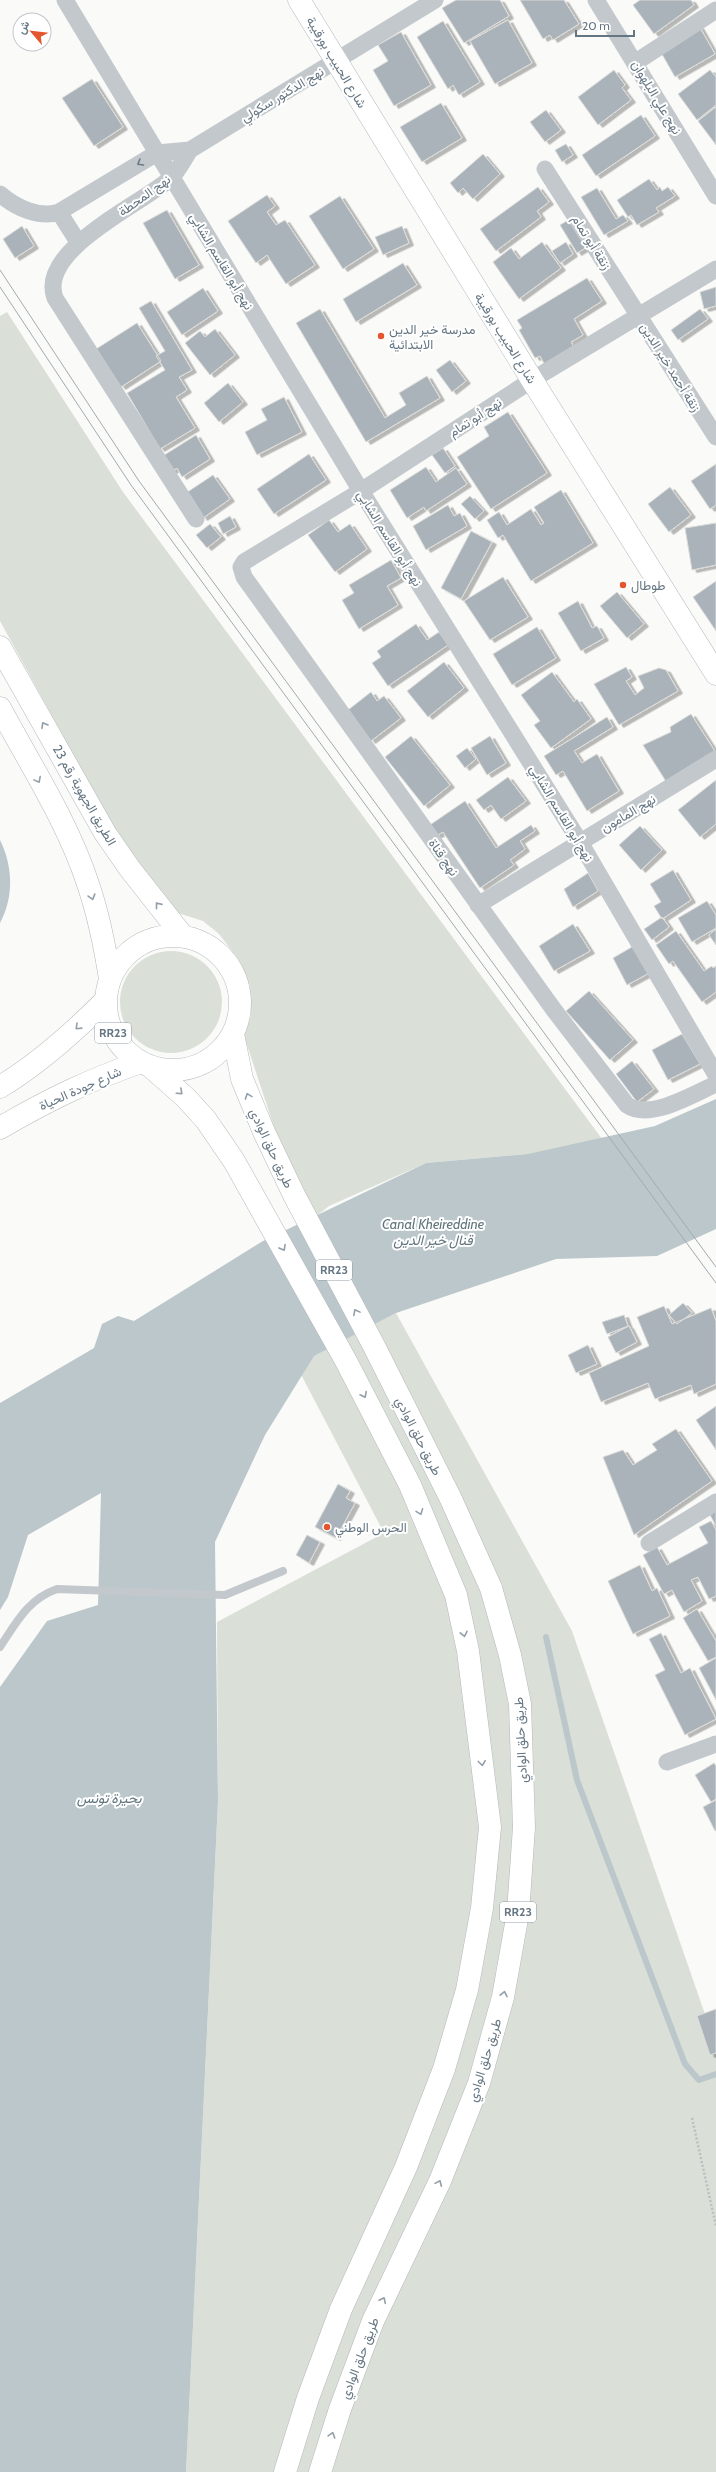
<svg xmlns="http://www.w3.org/2000/svg" width="716" height="2472" viewBox="0 0 716 2472" font-family="Cabin,Vazirmatn,sans-serif">
<style>
.green{fill:#dadfd7}
.water{fill:#bbc7cb}
.lines{fill:none;stroke-linecap:round;stroke-linejoin:round}
.stream{stroke:#bbc7cb;stroke-width:6}
.building{fill:#aab3b9;stroke:#dcdcda;filter:url(#shadow)}
.secondary-casing{stroke:#b3babf;stroke-width:23}
.trunk-casing{stroke:#b4b9bd;stroke-width:23}
.path{stroke:#bbbfc2;stroke-width:2.5;stroke-dasharray:2 2;stroke-linecap:butt}
.service{stroke:#c3c8cc;stroke-width:8}
.minor{stroke:#c3c8cc;stroke-width:17}
.secondary{stroke:#fff;stroke-width:22}
.trunk{stroke:#fff;stroke-width:22}
.tram{stroke:#a2aab0;stroke-width:1}
.oneway{stroke:#6a7a87}
.oneway2{stroke:#939fa8}
.poi-dot{fill:#e4572e;stroke:#fff;stroke-width:1.5}
.labels{text-anchor:middle;stroke-width:4;stroke-linejoin:round;paint-order:stroke}
.shield{fill:#fff;stroke:#939fa8;stroke-width:1}
.shield-label{font-size:12px;font-weight:bold;fill:#657683}
.street-label{font-size:13px;fill:#657683;stroke:#fff}
.poi-label{font-size:13px;fill:#657683;stroke:#fff;text-anchor:start}
.water-label{font-size:14px;font-style:italic;fill:#60757c;stroke:#fff}
</style>
<defs>
<filter id="shadow"><feDropShadow dx="4.5" dy="2.5" stdDeviation="0" flood-color="#0004"/></filter>
</defs>
<rect width="100%" height="100%" fill="#fafaf8"/>
<path class="green" d="M 7,312 L 123,492 L 608,1147 L 426,1163 L 329,1206 L 315,1217 L 282,1151 L 244,1036 L 251,1016 L 250,985 L 239,960 L 219,934 L 203,921 L 178,913 L 127,860 L 90,785 L 0,621 L 0,316 Z
M120 1002a51 51 0 1 1 102 0a51 51 0 1 1-102 0Z
M 396,1313 L 572,1631 L 716,2046 L 716,2472 L 186,2472 L 218,1801 L 217,1622 L 384,1533 L 296,1365 Z"/>
<path class="water" d="M 0,840 C 13,866 14,897 0,923 Z
M 716,1099 L 716,1229 L 657,1256 L 556,1259 L 396,1313 L 314,1356 L 265,1435 L 215,1542 L 218,1801 L 186,2472 L 0,2472 L 0,1687 L 47,1621 L 98,1605 L 101,1493 L 28,1535 L 8,1597 L 0,1610 L 0,1403 L 94,1348 L 102,1324 L 118,1316 L 134,1321 L 263,1241 L 426,1163 L 528,1154 L 655,1126 Z"/>
<g class="lines">
<path class="stream" d="M 546,1637 L 577,1780 L 685,2064 L 699,2080 L 716,2074"/>
</g>
<path class="building" d="M 456,0 L 500,0 L 509,16 L 464,43 L 442,8 Z
M 520,0 L 564,0 L 579,24 L 553,40 L 550,35 L 543,39 Z
M 640,0 L 691,0 L 694,5 L 654,34 L 633,5 Z
M 508,20 L 532,63 L 495,84 L 470,41 Z
M 443,21 L 480,82 L 459,95 L 453,85 L 448,89 L 417,37 Z
M 699,26 L 715,54 L 675,77 L 659,49 Z
M 401,32 L 431,85 L 394,106 L 373,70 L 388,61 L 378,45 Z
M 614,70 L 625,85 L 622,88 L 631,100 L 598,125 L 578,97 Z
M 710,70 L 716,77 L 716,105 L 697,120 L 678,94 Z
M 92,79 L 123,127 L 94,146 L 62,98 Z
M 441,103 L 462,138 L 422,162 L 400,127 Z
M 716,107 L 716,145 L 698,121 Z
M 546,110 L 561,130 L 545,142 L 530,122 Z
M 641,115 L 655,136 L 596,176 L 582,155 Z
M 566,144 L 573,155 L 562,162 L 555,150 Z
M 483,154 L 500,174 L 473,199 L 463,188 L 458,193 L 450,183 Z
M 649,179 L 657,190 L 660,187 L 662,191 L 668,187 L 675,196 L 656,208 L 659,212 L 637,225 L 631,215 L 628,217 L 617,200 Z
M 538,187 L 549,202 L 537,211 L 541,217 L 496,251 L 480,229 Z
M 597,188 L 616,219 L 623,215 L 628,221 L 604,235 L 581,197 Z
M 267,195 L 275,206 L 267,212 L 276,225 L 285,220 L 315,265 L 286,284 L 267,255 L 256,263 L 228,221 Z
M 340,196 L 374,249 L 343,269 L 309,216 Z
M 167,210 L 199,265 L 175,279 L 143,223 Z
M 575,216 L 592,244 L 577,253 L 560,225 Z
M 22,226 L 34,246 L 15,258 L 3,239 Z
M 402,226 L 409,243 L 383,255 L 375,237 Z
M 542,242 L 561,268 L 519,299 L 493,262 L 511,248 L 519,259 Z
M 566,242 L 573,254 L 560,263 L 552,251 Z
M 403,263 L 417,285 L 356,322 L 343,299 Z
M 587,278 L 602,301 L 574,319 L 583,335 L 571,342 L 575,349 L 545,365 L 540,356 L 535,358 L 519,330 L 522,328 L 517,320 Z
M 716,287 L 716,306 L 704,309 L 700,292 Z
M 203,288 L 218,311 L 182,335 L 167,312 Z
M 151,301 L 192,370 L 179,377 L 187,390 L 176,397 L 195,428 L 160,449 L 127,393 L 165,370 L 156,356 L 165,351 L 139,308 Z
M 320,309 L 385,418 L 406,405 L 399,393 L 427,376 L 440,398 L 366,442 L 296,323 Z
M 700,309 L 708,319 L 678,340 L 671,330 Z
M 137,323 L 161,361 L 121,387 L 96,349 Z
M 215,329 L 235,355 L 210,375 L 185,343 L 200,331 L 205,337 Z
M 450,360 L 466,381 L 452,392 L 436,370 Z
M 228,383 L 243,402 L 219,422 L 204,403 Z
M 284,397 L 302,432 L 257,455 L 245,432 L 267,420 L 261,409 Z
M 508,412 L 547,473 L 491,509 L 457,457 L 489,436 L 484,427 Z
M 196,435 L 210,459 L 182,477 L 177,468 L 167,474 L 158,459 Z
M 443,448 L 455,466 L 445,473 L 432,455 Z
M 309,454 L 326,480 L 274,514 L 257,489 Z
M 716,464 L 716,505 L 710,509 L 691,481 Z
M 426,467 L 436,482 L 456,468 L 467,484 L 426,511 L 424,507 L 407,518 L 390,490 Z
M 213,475 L 230,499 L 203,518 L 186,493 Z
M 670,487 L 691,515 L 669,532 L 648,504 Z
M 561,490 L 593,543 L 531,581 L 503,535 L 498,538 L 487,520 L 499,512 L 507,525 L 531,509 L 541,525 L 544,523 L 534,507 Z
M 470,496 L 484,511 L 475,519 L 461,504 Z
M 448,505 L 454,516 L 460,513 L 467,526 L 426,550 L 413,526 Z
M 230,516 L 236,527 L 223,534 L 218,523 Z
M 329,520 L 338,532 L 350,524 L 367,549 L 335,572 L 308,535 Z
M 716,523 L 716,565 L 692,570 L 685,528 Z
M 210,524 L 221,537 L 207,548 L 196,535 Z
M 471,531 L 492,542 L 461,599 L 441,588 Z
M 391,560 L 401,578 L 387,586 L 398,605 L 359,629 L 342,600 L 354,593 L 349,585 Z
M 503,577 L 528,617 L 490,640 L 464,601 Z
M 716,581 L 716,631 L 693,597 Z
M 617,592 L 644,624 L 627,638 L 600,606 Z
M 578,601 L 592,628 L 597,626 L 604,638 L 581,651 L 558,613 Z
M 416,624 L 427,640 L 439,632 L 448,645 L 388,686 L 372,663 L 381,657 L 377,651 Z
M 537,627 L 556,658 L 512,685 L 493,654 Z
M 444,662 L 464,688 L 428,717 L 407,691 Z
M 626,667 L 632,677 L 626,681 L 635,695 L 644,688 L 638,676 L 659,668 L 666,670 L 678,691 L 619,725 L 594,684 Z
M 552,672 L 574,702 L 577,699 L 591,719 L 551,748 L 534,725 L 540,721 L 521,695 Z
M 371,692 L 377,701 L 384,696 L 401,718 L 371,741 L 348,710 Z
M 691,714 L 716,753 L 667,783 L 643,745 L 671,732 L 670,727 Z
M 607,717 L 613,727 L 574,751 L 582,763 L 597,754 L 619,791 L 587,811 L 563,771 L 556,775 L 544,756 Z
M 411,736 L 450,785 L 424,806 L 385,757 Z
M 490,736 L 506,763 L 487,775 L 471,748 Z
M 467,748 L 476,759 L 465,768 L 456,756 Z
M 508,777 L 526,801 L 501,819 L 491,805 L 484,810 L 476,800 Z
M 716,780 L 716,824 L 700,837 L 678,810 Z
M 465,801 L 496,848 L 531,825 L 535,831 L 520,841 L 525,849 L 510,860 L 514,865 L 480,888 L 443,832 L 434,837 L 427,827 Z
M 640,826 L 662,850 L 641,870 L 619,845 Z
M 673,870 L 691,900 L 662,919 L 654,906 L 661,902 L 650,884 Z
M 588,873 L 598,891 L 573,907 L 564,889 Z
M 707,901 L 716,915 L 716,928 L 692,942 L 678,918 Z
M 662,917 L 669,927 L 652,940 L 644,929 Z
M 573,924 L 590,951 L 554,971 L 539,946 Z
M 716,929 L 716,945 L 709,935 Z
M 676,931 L 704,971 L 712,966 L 713,968 L 716,966 L 716,992 L 702,1002 L 673,961 L 669,964 L 656,945 Z
M 637,944 L 653,971 L 627,985 L 613,958 Z
M 589,991 L 633,1040 L 610,1060 L 566,1011 Z
M 682,1034 L 700,1064 L 668,1080 L 652,1050 Z
M 632,1061 L 654,1089 L 637,1102 L 616,1074 Z
M 683,1303 L 692,1313 L 677,1324 L 669,1315 Z
M 664,1306 L 672,1324 L 711,1308 L 716,1321 L 716,1384 L 694,1394 L 691,1385 L 655,1399 L 648,1383 L 601,1402 L 589,1373 L 649,1346 L 637,1317 Z
M 624,1315 L 628,1326 L 607,1334 L 602,1322 Z
M 629,1326 L 637,1342 L 616,1353 L 608,1337 Z
M 588,1345 L 597,1364 L 576,1373 L 568,1355 Z
M 716,1406 L 716,1450 L 696,1420 Z
M 676,1429 L 712,1481 L 634,1535 L 603,1457 L 623,1450 L 633,1465 L 657,1450 L 652,1444 Z
M 338,1484 L 350,1491 L 346,1498 L 355,1503 L 336,1538 L 315,1527 Z
M 716,1511 L 716,1526 L 710,1515 Z
M 711,1521 L 716,1530 L 716,1596 L 709,1599 L 698,1577 L 691,1580 L 702,1601 L 684,1612 L 672,1590 L 664,1594 L 643,1555 L 657,1547 L 667,1565 L 708,1543 L 699,1527 Z
M 307,1535 L 320,1542 L 309,1563 L 296,1555 Z
M 640,1565 L 652,1591 L 657,1588 L 670,1616 L 633,1634 L 608,1581 Z
M 697,1609 L 716,1641 L 716,1657 L 708,1661 L 683,1618 Z
M 661,1633 L 681,1673 L 690,1668 L 716,1719 L 685,1735 L 655,1675 L 665,1670 L 649,1639 Z
M 716,1658 L 716,1700 L 699,1668 Z
M 714,1763 L 716,1766 L 716,1799 L 711,1802 L 695,1775 Z
M 716,1800 L 716,1830 L 715,1831 L 703,1807 Z
M 716,2009 L 716,2053 L 710,2055 L 697,2016 Z"/>
<g class="lines">
<defs>
<path id="secondary" d="M 299,0 L 532,380 L 716,674
M 0,647 L 105,833 L 130,869 L 182,935
M 0,708 C 31,766 69,824 89,887 C 99,917 105,947 110,979"/>
<path id="trunk" d="M106 1003a67 67 0 1 1 134 0a67 67 0 1 1-134 0Z
M 233,1034 L 242,1079 L 264,1132 L 294,1195 L 374,1346 L 450,1497 L 491,1588 L 510,1655 L 520,1704 L 524,1827 L 518,1913 L 503,1997 L 479,2083 L 440,2181 L 373,2321 L 340,2409 L 320,2472
M 151,1067 L 186,1098 L 206,1120 L 234,1161 L 346,1361 L 410,1485 L 456,1595 L 468,1651 L 490,1827 L 482,1908 L 467,1990 L 444,2069 L 406,2167 L 341,2309 L 308,2398 L 285,2472
M 0,1087 C 40,1063 74,1032 106,1000
M 0,1128 C 48,1100 89,1080 141,1062"/>
</defs>
<use href="#secondary" class="secondary-casing"/>
<use href="#trunk" class="trunk-casing"/>
<path class="path" d="M 692,2118 L 716,2226"/>
<path class="service" d="M 0,1647 C 16,1623 28,1599 57,1589 L 225,1595 L 283,1571"/>
<path class="minor" d="M 65,0 L 361,491 L 580,842 L 716,1075
M 596,0 L 716,196
M 636,62 L 716,10
M 545,169 L 716,437
M 0,194 C 15,207 39,219 59,212 L 157,153 L 190,150
M 59,212 L 78,242
M 716,269 L 532,380 L 361,491 L 244,562 L 241,567 L 244,577 L 554,1010 L 627,1105 C 650,1121 693,1094 716,1084
M 196,519 L 55,298 C 37,250 142,204 171,178 C 178,171 184,159 190,150 L 435,0
M 478,905 L 716,759
M 649,1543 L 716,1502
M 667,1762 L 716,1744"/>
<use href="#secondary" class="secondary"/>
<use href="#trunk" class="trunk"/>
<path class="tram" d="M 0,270 L 139,481 L 716,1267
M 0,287 L 131,485 L 716,1283"/>
</g>
<defs><path id="oneway-chevron" d="M-2-3.5L2.5 0L-2 3.5" fill="none" stroke-width="1.6" stroke-linecap="round" stroke-linejoin="round"/></defs>
<use class="oneway" href="#oneway-chevron" transform="translate(140 163) rotate(149)"/>
<g class="oneway2">
<use href="#oneway-chevron" transform="translate(44 725) rotate(-119)"/>
<use href="#oneway-chevron" transform="translate(38 780) rotate(62)"/>
<use href="#oneway-chevron" transform="translate(92 897) rotate(74)"/>
<use href="#oneway-chevron" transform="translate(158 905) rotate(-129)"/>
<use href="#oneway-chevron" transform="translate(78 1027) rotate(136)"/>
<use href="#oneway-chevron" transform="translate(180 1092) rotate(42)"/>
<use href="#oneway-chevron" transform="translate(248 1096) rotate(-110)"/>
<use href="#oneway-chevron" transform="translate(283 1248) rotate(61)"/>
<use href="#oneway-chevron" transform="translate(356 1312) rotate(-118)"/>
<use href="#oneway-chevron" transform="translate(364 1395) rotate(63)"/>
<use href="#oneway-chevron" transform="translate(420 1512) rotate(69)"/>
<use href="#oneway-chevron" transform="translate(464 1634) rotate(78)"/>
<use href="#oneway-chevron" transform="translate(482 1763) rotate(83)"/>
<use href="#oneway-chevron" transform="translate(504 1994) rotate(-78)"/>
<use href="#oneway-chevron" transform="translate(439 2183) rotate(-66)"/>
<use href="#oneway-chevron" transform="translate(383 2300) rotate(-64)"/>
<use href="#oneway-chevron" transform="translate(332 2435) rotate(-73)"/>
</g>
<g class="poi-dot">
<circle cx="381" cy="336" r="4"/>
<circle cx="623" cy="585" r="4"/>
<circle cx="327" cy="1527" r="4"/>
</g>
<g class="labels">
<g class="shield">
<rect x="95" y="1023" width="36" height="20" rx="3"/>
<rect x="316" y="1260" width="36" height="20" rx="3"/>
<rect x="500" y="1902" width="36" height="20" rx="3"/>
</g>
<g class="shield-label">
<text x="113" y="1037">RR23</text>
<text x="334" y="1274">RR23</text>
<text x="518" y="1916">RR23</text>
</g>
<g class="street-label">
<text transform="translate(337 62) rotate(59)" y="5">شارع الحبيب بورقيبة</text>
<text transform="translate(282 94) rotate(-31)" y="5">نهج الدكتور سكولي</text>
<text transform="translate(657 97) rotate(59)" y="5">نهج علي البلهوان</text>
<text transform="translate(144 195) rotate(-36)" y="5">نهج المحطة</text>
<text transform="translate(592 242) rotate(58)" y="5">زنقة أبو تمام</text>
<text transform="translate(222 261) rotate(59)" y="5">نهج أبو القاسم الشابي</text>
<text transform="translate(506 338) rotate(58)" y="5">شارع الحبيب بورقيبة</text>
<text transform="translate(671 367) rotate(58)" y="5">زنقة أحمد خير الدين</text>
<text transform="translate(475 417) rotate(-33)" y="5">نهج أبو تمام</text>
<text transform="translate(390 538) rotate(58)" y="5">نهج أبو القاسم الشابي</text>
<text transform="translate(85 795) rotate(60)" y="5">الطريق الجهوية رقم 23</text>
<text transform="translate(562 813) rotate(59)" y="5">نهج أبو القاسم الشابي</text>
<text transform="translate(628 813) rotate(-31)" y="5">نهج المامون</text>
<text transform="translate(444 857) rotate(55)" y="5">نهج قناة</text>
<text transform="translate(80 1088) rotate(-24)" y="5">شارع جودة الحياة</text>
<text transform="translate(272 1148) rotate(65)" y="5">طريق حلق الوادي</text>
<text transform="translate(419 1436) rotate(63)" y="5">طريق حلق الوادي</text>
<text transform="translate(520 1740) rotate(-93)" y="5">طريق حلق الوادي</text>
<text transform="translate(484 2060) rotate(-73)" y="5">طريق حلق الوادي</text>
<text transform="translate(359 2358) rotate(-69)" y="5">طريق حلق الوادي</text>
</g>
<g class="poi-label">
<text x="389" y="334">مدرسة خير الدين<tspan x="389" dy="15">الابتدائية</tspan></text>
<text x="631" y="590">طوطال</text>
<text x="335" y="1532">الحرس الوطني</text>
</g>
<g class="water-label">
<text x="433" y="1229">Canal Kheireddine<tspan x="433" dy="16">قنال خير الدين</tspan></text>
<text x="109" y="1803">بحيرة تونس</text>
</g>
</g>
<g transform="translate(32 32) rotate(298)"><circle r="19" fill="#ffffff" stroke="#c1c8cd"/>
<path d="M0-3L7 15L0 10L-7 15Z" fill="#e4572e"/>
<text y="-6" font-size="11" font-weight="bold" text-anchor="middle" fill="#657683">ش</text>
</g>
<path d="M576 30v6h58v-6" fill="none" stroke="#657683" stroke-width="2"/>
<text x="582" y="30" font-size="12" fill="#657683" stroke="#ffffff" stroke-width="3" paint-order="stroke">20 m</text>
</svg>
